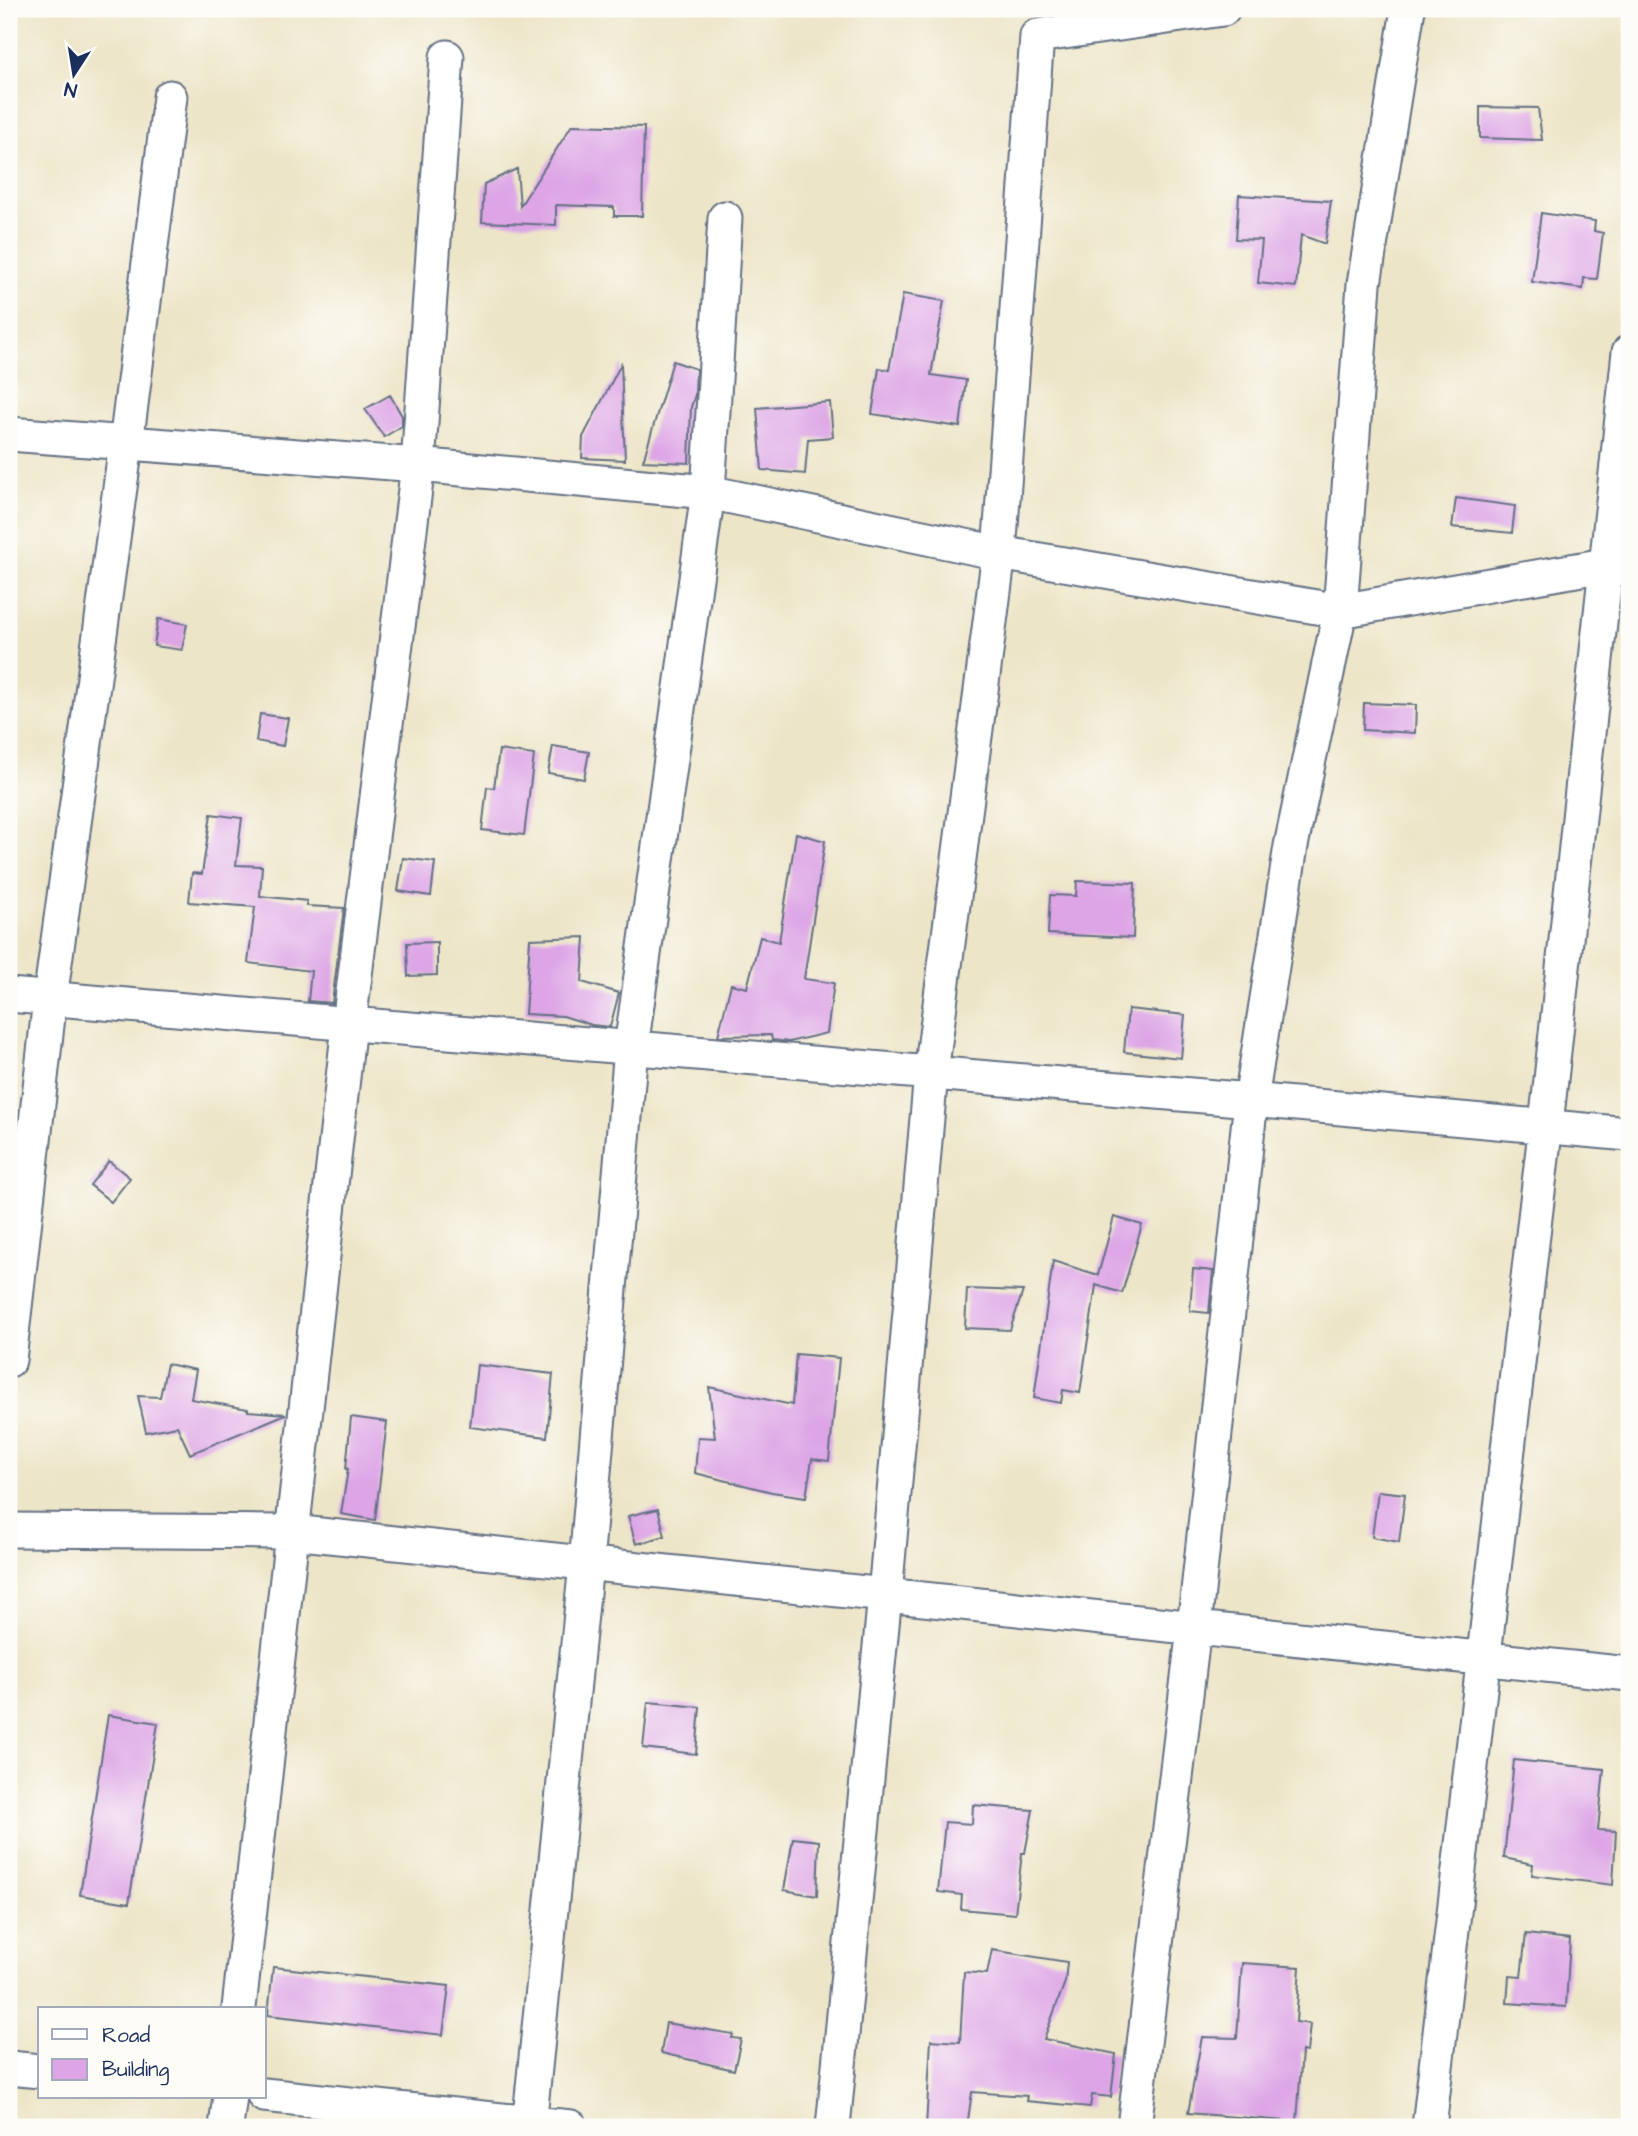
<svg xmlns="http://www.w3.org/2000/svg" width="1638" height="2136" viewBox="0 0 1638 2136" font-family="'Architects Daughter',sans-serif">
<style>
.building{fill:#dda5e6}
.lines{fill:none;stroke-linecap:round;stroke-linejoin:round}
.street-casing{stroke:#646f83;stroke-width:37}
.street{stroke:#fff;stroke-width:33}
</style>
<rect width="100%" height="100%" fill="#fdfcf7"/>
<filter id="ink" filterUnits="userSpaceOnUse"><feTurbulence type="fractalNoise" baseFrequency=".0143" numOctaves="2"/><feDisplacementMap in="SourceGraphic" scale="14" xChannelSelector="R" yChannelSelector="G"/><feConvolveMatrix kernelMatrix="1 2 1 2 8 2 1 2 1" color-interpolation-filters="sRGB"/></filter>
<filter id="wash" filterUnits="userSpaceOnUse"><feTurbulence type="fractalNoise" baseFrequency=".00686" numOctaves="4" result="noise"/><feDisplacementMap in="SourceGraphic" scale="28" xChannelSelector="R" yChannelSelector="G"/><feGaussianBlur stdDeviation="1.57" result="paint"/><feColorMatrix in="noise" values="0 0 0 0 0 0 0 0 0 0 0 0 0 0 0 0 0 1.4 0 .05"/><feComposite in="paint" operator="in"/></filter>
<g filter="url(#wash)">
<rect width="100%" height="100%" fill="#ede5c8"/>
<g id="blocks">
<path class="building" d="M 1480,107 L 1538,108 L 1542,140 L 1480,138 Z
M 572,125 L 644,127 L 642,216 L 614,216 L 614,207 L 556,205 L 556,225 L 482,222 L 484,184 L 517,169 L 520,206 Z
M 1239,195 L 1331,201 L 1325,244 L 1301,235 L 1296,287 L 1258,283 L 1262,240 L 1236,239 Z
M 1541,213 L 1595,221 L 1594,231 L 1603,233 L 1597,279 L 1584,278 L 1583,289 L 1532,282 Z
M 903,294 L 944,301 L 931,375 L 966,380 L 960,427 L 872,414 L 879,368 L 889,370 Z
M 673,361 L 696,369 L 695,395 L 691,407 L 689,463 L 643,461 Z
M 621,364 L 625,460 L 582,458 L 583,437 Z
M 390,395 L 402,416 L 402,426 L 384,437 L 365,409 Z
M 830,402 L 833,437 L 808,439 L 805,474 L 762,470 L 757,408 Z
M 1456,498 L 1515,506 L 1512,533 L 1452,527 Z
M 158,619 L 187,624 L 182,650 L 154,646 Z
M 1364,703 L 1416,705 L 1415,733 L 1363,730 Z
M 260,714 L 288,718 L 283,746 L 256,741 Z
M 553,746 L 589,752 L 584,779 L 548,773 Z
M 499,750 L 534,755 L 524,835 L 482,830 L 487,787 L 494,788 Z
M 211,814 L 242,818 L 236,865 L 262,866 L 260,896 L 307,901 L 307,906 L 344,908 L 332,1003 L 308,1001 L 311,971 L 248,963 L 255,907 L 189,902 L 192,873 L 202,874 Z
M 796,833 L 825,841 L 804,979 L 834,983 L 827,1033 L 789,1042 L 772,1040 L 771,1035 L 718,1036 L 731,984 L 747,988 L 760,937 L 779,942 Z
M 403,858 L 435,862 L 431,896 L 398,891 Z
M 1077,881 L 1135,883 L 1133,938 L 1048,934 L 1050,895 L 1076,896 Z
M 585,937 L 582,982 L 619,993 L 610,1027 L 592,1025 L 563,1016 L 525,1014 L 530,939 Z
M 437,942 L 437,975 L 408,976 L 407,943 Z
M 1128,1009 L 1185,1015 L 1181,1058 L 1124,1052 Z
M 109,1161 L 130,1178 L 111,1202 L 90,1185 Z
M 1114,1217 L 1142,1225 L 1122,1293 L 1096,1285 L 1080,1393 L 1063,1390 L 1061,1403 L 1034,1398 L 1053,1261 L 1098,1275 Z
M 1193,1269 L 1213,1271 L 1209,1313 L 1190,1311 Z
M 967,1289 L 1023,1291 L 1010,1330 L 965,1328 Z
M 796,1354 L 839,1358 L 829,1461 L 812,1459 L 806,1497 L 772,1492 L 695,1473 L 698,1437 L 715,1438 L 709,1387 L 792,1405 Z
M 167,1364 L 196,1370 L 191,1399 L 248,1409 L 248,1411 L 286,1414 L 190,1454 L 177,1426 L 146,1432 L 138,1396 L 160,1397 Z
M 477,1365 L 553,1374 L 547,1437 L 470,1427 Z
M 351,1417 L 387,1422 L 375,1520 L 341,1514 L 348,1469 L 346,1469 Z
M 1378,1491 L 1405,1494 L 1399,1542 L 1372,1537 Z
M 658,1509 L 665,1536 L 636,1544 L 628,1516 Z
M 648,1702 L 700,1707 L 696,1754 L 643,1748 Z
M 108,1715 L 158,1723 L 129,1903 L 80,1895 Z
M 1514,1760 L 1604,1769 L 1598,1830 L 1616,1831 L 1613,1885 L 1532,1875 L 1533,1864 L 1504,1858 Z
M 973,1805 L 1033,1810 L 1025,1853 L 1022,1853 L 1015,1914 L 961,1909 L 962,1895 L 938,1892 L 945,1822 L 972,1824 Z
M 793,1838 L 819,1841 L 817,1896 L 784,1890 Z
M 1526,1934 L 1570,1939 L 1566,2007 L 1507,2003 L 1509,1976 L 1521,1977 Z
M 992,1950 L 1067,1962 L 1065,1982 L 1044,2039 L 1116,2054 L 1111,2097 L 1092,2095 L 1090,2107 L 1026,2101 L 1027,2096 L 972,2092 L 967,2127 L 926,2127 L 931,2040 L 960,2042 L 964,1972 L 987,1974 Z
M 1242,1963 L 1300,1967 L 1296,2022 L 1310,2024 L 1307,2052 L 1302,2051 L 1297,2122 L 1188,2113 L 1202,2037 L 1237,2038 Z
M 273,1967 L 449,1986 L 443,2035 L 268,2015 Z
M 666,2023 L 733,2034 L 732,2038 L 741,2039 L 734,2070 L 661,2053 Z"/>
</g>
</g>
<g filter="url(#ink)">
<use href="#blocks" fill-opacity="0" stroke="#646f83" stroke-width="2"/>
<g class="lines">
<defs>
<path id="street" d="M 9,434 L 418,465 L 708,492 L 999,553 L 1340,611 L 1605,565 L 1629,567
M 9,995 L 1251,1100 L 1629,1134
M 9,1360 L 50,999 L 126,444 L 170,97
M 9,1530 L 292,1532 L 1629,1674
M 239,2008 L 349,1024 L 418,465 L 447,57
M 9,2068 L 40,2071
M 264,2095 L 571,2127
M 226,2127 L 230,2096
M 529,2127 L 586,1564 L 631,1048 L 708,492 L 725,218
M 833,2127 L 885,1595 L 931,1073 L 999,553 L 1037,36 L 1223,9
M 1134,2127 L 1194,1628 L 1251,1100 L 1291,846 L 1340,611 L 1364,284 L 1408,9
M 1429,2127 L 1550,1089 L 1629,352"/>
</defs>
<use href="#street" class="street-casing"/>
<use href="#street" class="street"/>
</g>
</g>
<rect width="1638" height="2136" fill="none" stroke="#fdfcf7" stroke-width="35"/>
<rect x="38" y="2007" width="228" height="91" fill="#fdfcf7" stroke="#a3aaba" stroke-width="2"/>
<rect x="52" y="2029" width="35" height="10" fill="#ffffff" stroke="#a3aaba" stroke-width="2"/>
<text x="102" y="2042" font-size="21" fill="#1b2f5e">Road</text>
<rect x="52" y="2059" width="35" height="21" fill="#dda5e6" stroke="#a3aaba" stroke-width="2"/>
<text x="102" y="2076" font-size="21" fill="#1b2f5e">Building</text>
<g transform="translate(74 74) rotate(192)" stroke="#fdfcf7" stroke-width="5" paint-order="stroke">
<path d="M0-5L12 26L0 18L-12 26Z" fill="#1b2f5e"/>
<text y="-10" font-size="19" font-weight="bold" text-anchor="middle" fill="#1b2f5e">N</text>
</g>
</svg>
